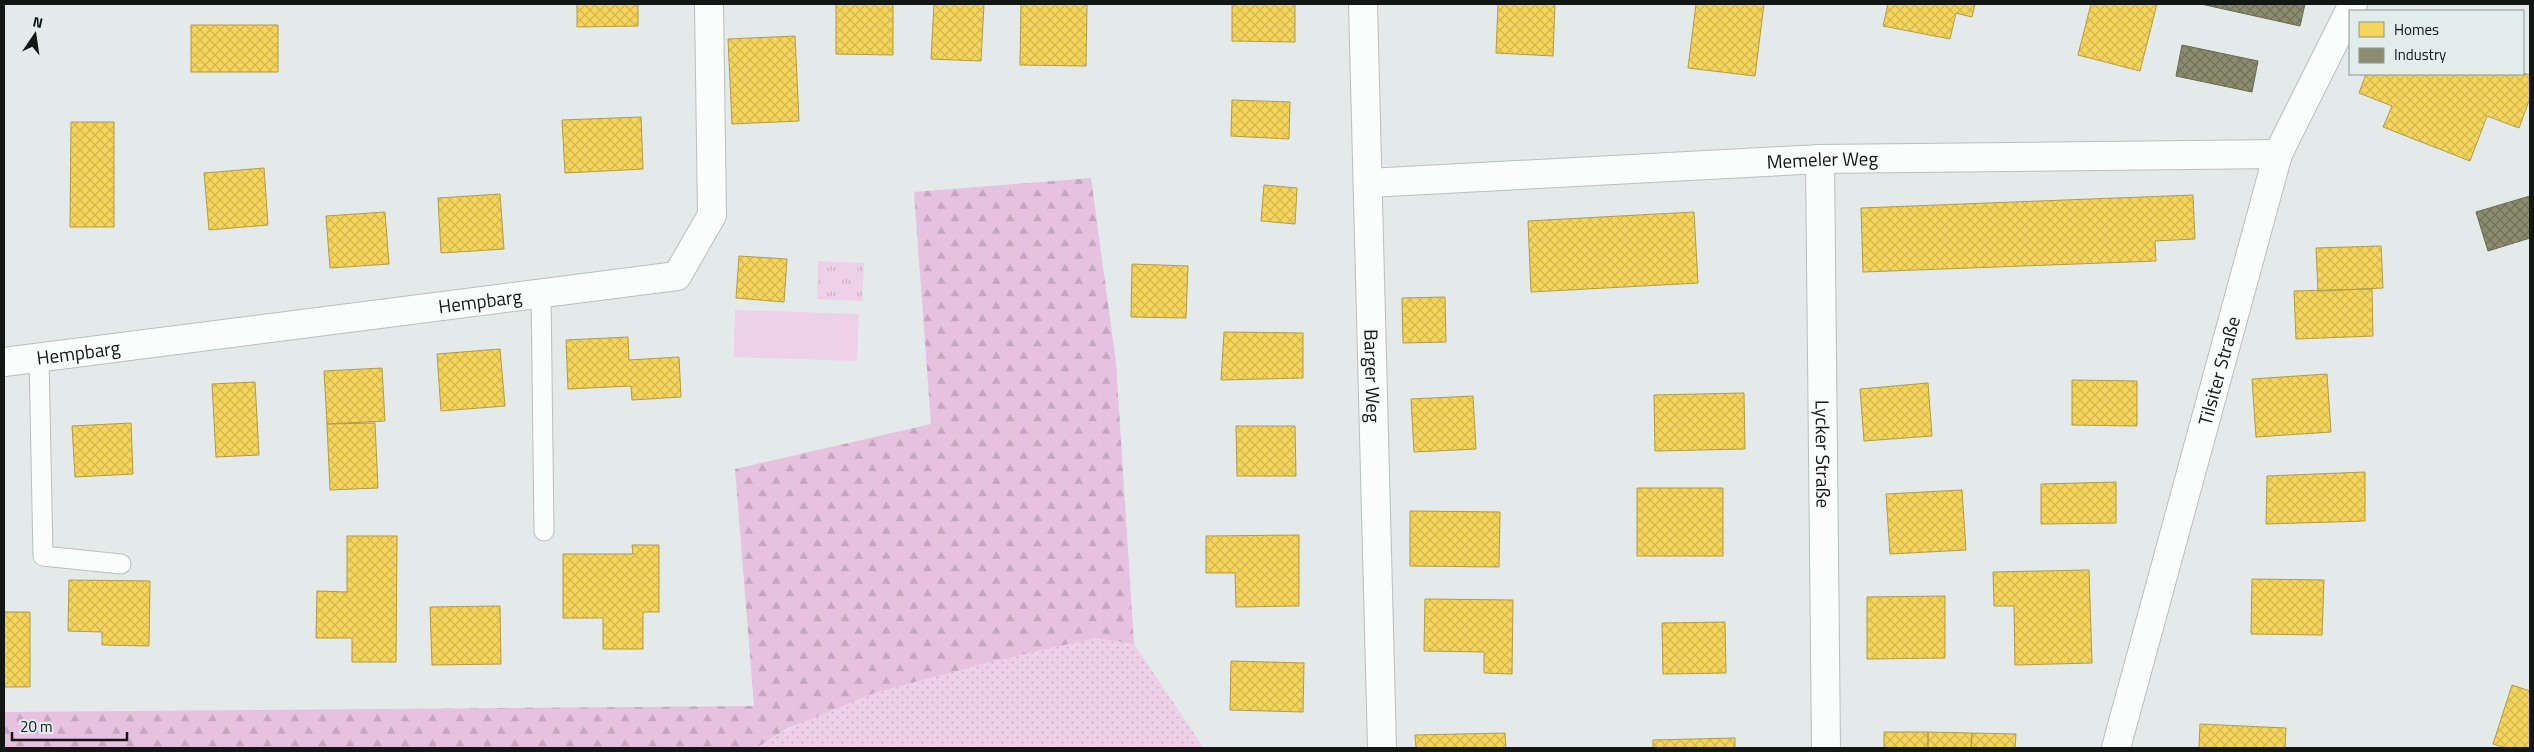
<svg xmlns="http://www.w3.org/2000/svg" width="2534" height="752" viewBox="0 0 2534 752" font-family="'Titillium Web',sans-serif">
<style>
.grass{fill:url(#grass-dots)}
.forest{fill:url(#forest-firs)}
.park{fill:url(#park-tufts)}
.garden{fill:#efd0e9}
.homes{fill:url(#homes-cross-hatch);stroke:#b29c47}
.industry{fill:url(#industry-cross-hatch);stroke:#676953}
.lines{fill:none;stroke-linecap:round;stroke-linejoin:round}
.service-casing{stroke:#b9bfbe;stroke-width:21}
.minor-casing{stroke:#b9bfbe;stroke-width:30}
.service{stroke:#fbfcfc;stroke-width:19}
.minor{stroke:#fbfcfc;stroke-width:28}
.labels{text-anchor:middle;stroke-width:5;stroke-linejoin:round;paint-order:stroke}
.street-label{font-size:19px;fill:#121615;stroke:#e0edea}
</style>
<defs>
<pattern id="grass-dots" width="8" height="8" patternUnits="userSpaceOnUse" patternTransform="scale(1.25)"><rect width="8" height="8" fill="#efd0e9"/><path d="M2 2h.1M6 6h.1" fill="none" stroke="#ccb2c7" stroke-width="1.8" stroke-linecap="round"/></pattern>
<pattern id="forest-firs" width="22" height="20" patternUnits="userSpaceOnUse" patternTransform="scale(1.25)"><rect width="22" height="20" fill="#e6c2e0"/><path d="M5 1l3.5 6h-7zM16 11l3.5 6h-7z" fill="#c4a6bf"/></pattern>
<pattern id="park-tufts" width="24" height="20" patternUnits="userSpaceOnUse" patternTransform="scale(1.25)"><rect width="24" height="20" fill="#efd0e9"/><path d="M3 7l-1-3M5 7V3M7 7l1-3M15 17l-1-3M17 17v-4M19 17l1-3" fill="none" stroke="#ccb2c7"/></pattern>
<pattern id="homes-cross-hatch" width="8" height="8" patternUnits="userSpaceOnUse" patternTransform="scale(1.25)"><rect width="8" height="8" fill="#f6d55c"/><path d="M0 0l8 8M0 8l8-8" fill="none" stroke="#d2b64f"/></pattern>
<pattern id="industry-cross-hatch" width="8" height="8" patternUnits="userSpaceOnUse" patternTransform="scale(1.25)"><rect width="8" height="8" fill="#8c8c6e"/><path d="M0 0l8 8M0 8l8-8" fill="none" stroke="#717159"/></pattern>
</defs>
<rect width="100%" height="100%" fill="#e3eae9"/>
<path class="grass" d="M 1095,638 L 1134,644 L 1204,748 L 756,748 C 851,685 985,663 1095,638 Z"/>
<path class="forest" d="M 1091,178 L 1116,363 L 1134,644 L 1095,638 L 990,662 L 877,692 L 786,729 L 756,748 L 4,748 L 4,712 L 754,706 L 735,469 L 931,424 L 914,192 Z"/>
<path class="park" d="M 818,261 L 864,263 L 862,301 L 817,299 Z"/>
<path class="garden" d="M 735,310 L 859,314 L 857,361 L 734,357 Z"/>
<path class="homes" d="M 577,4 L 638,4 L 638,26 L 577,27 Z
M 836,4 L 893,4 L 893,55 L 836,54 Z
M 934,4 L 984,4 L 981,61 L 931,59 Z
M 1021,4 L 1087,4 L 1086,66 L 1020,65 Z
M 1232,4 L 1295,4 L 1295,42 L 1232,41 Z
M 1498,4 L 1555,4 L 1553,56 L 1496,53 Z
M 1696,4 L 1764,4 L 1755,76 L 1688,68 Z
M 1888,4 L 1975,4 L 1972,17 L 1956,13 L 1950,39 L 1883,26 Z
M 2091,4 L 2157,4 L 2140,71 L 2078,55 Z
M 191,25 L 278,25 L 278,72 L 191,72 Z
M 795,36 L 799,121 L 732,124 L 728,39 Z
M 2523,73 L 2530,75 L 2530,98 L 2519,128 L 2487,116 L 2470,161 L 2383,127 L 2392,106 L 2359,93 L 2366,74 Z
M 1232,100 L 1290,102 L 1289,139 L 1231,136 Z
M 641,117 L 643,169 L 565,173 L 562,120 Z
M 71,122 L 114,122 L 114,227 L 70,227 Z
M 264,168 L 268,225 L 209,230 L 204,173 Z
M 1264,185 L 1297,188 L 1295,224 L 1261,221 Z
M 500,194 L 504,249 L 441,253 L 438,198 Z
M 2193,195 L 2195,239 L 2155,241 L 2156,261 L 1863,272 L 1861,208 Z
M 385,212 L 389,264 L 330,268 L 326,216 Z
M 1694,212 L 1698,283 L 1531,292 L 1528,221 Z
M 2381,246 L 2383,288 L 2318,291 L 2316,248 Z
M 739,256 L 787,259 L 784,302 L 736,298 Z
M 1132,264 L 1188,266 L 1186,318 L 1131,317 Z
M 2372,289 L 2373,336 L 2296,339 L 2294,291 Z
M 1445,297 L 1446,342 L 1403,343 L 1402,298 Z
M 1224,332 L 1303,333 L 1303,378 L 1221,380 Z
M 628,337 L 629,360 L 679,357 L 681,397 L 632,400 L 631,386 L 568,389 L 566,340 Z
M 500,349 L 505,406 L 441,411 L 437,354 Z
M 382,368 L 385,421 L 327,424 L 324,371 Z
M 2327,374 L 2331,432 L 2256,437 L 2252,379 Z
M 2072,380 L 2137,381 L 2137,426 L 2072,425 Z
M 255,382 L 259,455 L 216,457 L 212,384 Z
M 1928,383 L 1932,436 L 1864,441 L 1860,389 Z
M 1744,393 L 1745,449 L 1655,451 L 1654,395 Z
M 1473,396 L 1476,449 L 1414,452 L 1411,399 Z
M 131,423 L 133,474 L 75,477 L 72,426 Z
M 375,423 L 378,488 L 330,490 L 327,424 Z
M 1236,426 L 1295,426 L 1296,476 L 1237,476 Z
M 2365,472 L 2365,521 L 2266,524 L 2267,476 Z
M 2116,482 L 2116,523 L 2041,524 L 2041,484 Z
M 1637,488 L 1723,488 L 1723,556 L 1637,556 Z
M 1962,490 L 1966,550 L 1890,554 L 1886,494 Z
M 1410,511 L 1500,512 L 1499,567 L 1410,566 Z
M 1299,535 L 1299,606 L 1236,607 L 1235,573 L 1206,573 L 1206,536 Z
M 347,536 L 397,536 L 396,662 L 352,662 L 352,638 L 316,638 L 317,591 L 347,592 Z
M 632,545 L 659,545 L 659,612 L 643,612 L 643,649 L 603,649 L 603,618 L 563,618 L 563,554 L 633,554 Z
M 2089,570 L 2092,663 L 2015,665 L 2014,606 L 1994,606 L 1993,572 Z
M 2252,579 L 2324,580 L 2322,635 L 2251,634 Z
M 69,580 L 150,581 L 149,646 L 102,645 L 102,632 L 68,631 Z
M 1945,596 L 1945,658 L 1867,659 L 1867,597 Z
M 1425,599 L 1513,600 L 1512,674 L 1484,673 L 1484,652 L 1424,651 Z
M 500,606 L 501,664 L 432,665 L 430,607 Z
M 4,612 L 30,612 L 30,687 L 4,687 Z
M 1725,622 L 1726,673 L 1663,674 L 1662,623 Z
M 1231,661 L 1304,663 L 1303,712 L 1230,710 Z
M 2512,685 L 2530,691 L 2530,748 L 2506,748 L 2493,744 Z
M 2200,724 L 2286,728 L 2285,748 L 2199,748 Z
M 1884,732 L 1928,732 L 1928,748 L 1884,748 Z
M 1928,732 L 1972,733 L 1971,748 L 1928,748 Z
M 1505,733 L 1506,748 L 1416,748 L 1415,735 Z
M 1972,733 L 2016,734 L 2015,748 L 1971,748 Z
M 1735,738 L 1735,748 L 1653,748 L 1653,740 Z"/>
<path class="industry" d="M 2201,4 L 2305,4 L 2300,26 Z
M 2182,45 L 2258,61 L 2252,92 L 2176,76 Z
M 2530,196 L 2530,238 L 2488,251 L 2476,212 Z"/>
<g class="lines">
<defs>
<path id="service" d="M 541,291 L 544,531
M 39,357 L 43,556 L 121,564"/>
<g id="minor">
<path id="s1" d="M 1363,4 L 1382,748"/>
<path id="s2" d="M 1820,159 L 1826,748"/>
<path id="s3" d="M 1368,183 L 1820,159 L 2278,154"/>
<path id="s4" d="M 4,362 L 677,276 L 712,215 L 709,4"/>
<path id="s5" d="M 2116,748 L 2278,154 L 2353,4"/>
</g>
</defs>
<use href="#service" class="service-casing"/>
<use href="#minor" class="minor-casing"/>
<use href="#service" class="service"/>
<use href="#minor" class="minor"/>
</g>
<g class="labels">
<g class="street-label">
<text dy="7" stroke="none"><textPath href="#s3" startOffset="455">Memeler Weg</textPath></text>
<text dy="7" stroke="none"><textPath href="#s4" startOffset="480">Hempbarg</textPath></text>
<text dy="7" stroke="none"><textPath href="#s4" startOffset="75">Hempbarg</textPath></text>
<text dy="7" stroke="none"><textPath href="#s5" startOffset="391">Tilsiter Straße</textPath></text>
<text dy="7" stroke="none"><textPath href="#s1" startOffset="372">Barger Weg</textPath></text>
<text dy="7" stroke="none"><textPath href="#s2" startOffset="295">Lycker Straße</textPath></text>
</g>
</g>
<rect width="2534" height="752" fill="none" stroke="#121615" stroke-width="10"/>
<rect x="2349" y="10" width="175" height="65" fill="#e0edea" stroke="#8e9795"/>
<rect x="2359" y="22" width="25" height="15" fill="#f6d55c" stroke="#8e9795"/>
<text x="2394" y="35" font-size="15" fill="#121615">Homes</text>
<rect x="2359" y="48" width="25" height="15" fill="#8c8c6e" stroke="#8e9795"/>
<text x="2394" y="60" font-size="15" fill="#121615">Industry</text>
<g transform="translate(35 35) rotate(13)" stroke="#e0edea" stroke-width="4" paint-order="stroke">
<path d="M0-4L9 19L0 12L-9 19Z" fill="#121615"/>
<text y="-8" font-size="14" font-weight="bold" text-anchor="middle" fill="#121615">N</text>
</g>
<path d="M12 732v8h115v-8" fill="none" stroke="#121615" stroke-width="2.5"/>
<text x="20" y="732" font-size="15" fill="#121615" stroke="#e0edea" stroke-width="4" paint-order="stroke">20 m</text>
</svg>
